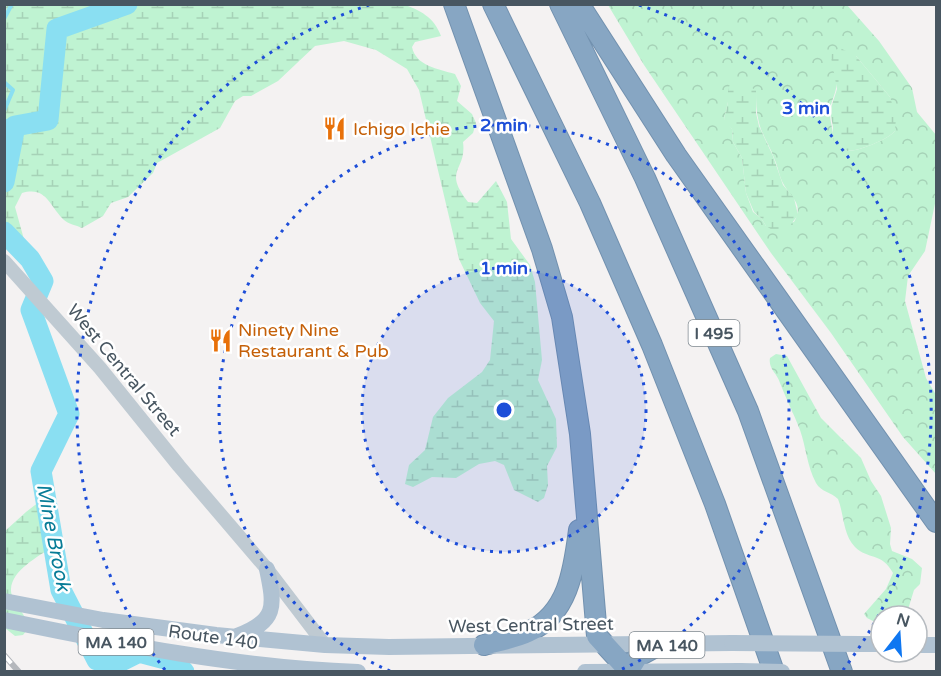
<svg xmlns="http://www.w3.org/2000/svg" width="941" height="676" viewBox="0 0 941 676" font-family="'Varela Round',sans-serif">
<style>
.forest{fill:url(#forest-crowns);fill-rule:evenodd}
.wetland{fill:url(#wetland-marsh)}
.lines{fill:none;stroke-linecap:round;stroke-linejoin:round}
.stream{stroke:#8adff2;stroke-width:4}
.river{stroke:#8adff2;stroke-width:21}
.highway-casing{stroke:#7291af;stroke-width:22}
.minor{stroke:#bfcad2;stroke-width:14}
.major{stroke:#b0c2d2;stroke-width:16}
.highway{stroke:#87a6c3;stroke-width:20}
.rail-casing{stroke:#b4b7bc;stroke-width:6}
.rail{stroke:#fff;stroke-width:4;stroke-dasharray:11;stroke-linecap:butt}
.major-bridge{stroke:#b0c2d2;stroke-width:16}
.ring{fill:none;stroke:#1d4ed8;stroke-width:3;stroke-dasharray:3 6}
.labels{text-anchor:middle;stroke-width:5;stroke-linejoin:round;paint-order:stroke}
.shield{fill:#fff;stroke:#7f8990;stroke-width:1.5}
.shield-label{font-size:16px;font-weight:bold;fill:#485661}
.food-label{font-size:18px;fill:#c56008;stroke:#fff;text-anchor:start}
.street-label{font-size:18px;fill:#485661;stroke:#fff}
.water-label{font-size:20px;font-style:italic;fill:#077c97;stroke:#fff}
.centre{fill:#1d4ed8;stroke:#fff;stroke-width:3}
.ring-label{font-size:18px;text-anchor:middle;font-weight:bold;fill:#1d4ed8;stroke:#fff;stroke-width:5;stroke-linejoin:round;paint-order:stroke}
</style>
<defs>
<pattern id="forest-crowns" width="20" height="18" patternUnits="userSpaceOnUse" patternTransform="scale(1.5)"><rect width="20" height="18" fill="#bff3d2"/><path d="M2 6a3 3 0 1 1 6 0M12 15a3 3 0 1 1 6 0" fill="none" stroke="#a6d2b7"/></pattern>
<pattern id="wetland-marsh" width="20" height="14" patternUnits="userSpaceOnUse" patternTransform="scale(1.5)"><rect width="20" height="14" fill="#bff3d2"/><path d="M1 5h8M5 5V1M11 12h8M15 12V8" fill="none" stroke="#a6d2b7"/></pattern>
</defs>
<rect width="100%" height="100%" fill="#f4f2f2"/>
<path class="forest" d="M 608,5 L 847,5 L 879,41 L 912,88 L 917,112 L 936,135 L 936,199 L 925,251 L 908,276 L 905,301 L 926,378 L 936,395 L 936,474 L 903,437 L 831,333 L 771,253 L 644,65 ZM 856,56 L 890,97 L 895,131 C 887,140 859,151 847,151 L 834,140 C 833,130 829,118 830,109 C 832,98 838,91 836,79 ZM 728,90 L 756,90 C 756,101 756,112 759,123 C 762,135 770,146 774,158 C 778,166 779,177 784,185 C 792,199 804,204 794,222 L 766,226 L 761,218 L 753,212 L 746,193 L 742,158 L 733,142 L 732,129 L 724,119 L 728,102 Z
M 776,354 L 787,356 L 821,418 L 861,458 L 871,481 L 881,496 L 891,528 L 890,544 L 892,551 L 912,559 L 922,568 L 920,584 L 914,590 L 906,616 L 881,616 L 881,625 L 867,618 L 864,614 L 886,589 L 893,573 C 882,552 868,560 855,547 C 843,535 844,514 838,499 C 831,492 821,492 816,483 C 807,466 806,447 800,430 C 794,414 786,399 780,383 C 777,373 768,369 770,358 Z"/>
<path class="wetland" d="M 402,4 C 420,10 434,17 441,36 L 415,42 L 412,47 C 416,66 438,69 455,74 L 461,86 L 457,101 L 472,114 L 476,123 L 473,133 L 463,142 C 467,171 442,169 468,202 L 477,203 L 496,181 L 507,202 L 511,239 L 530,265 L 535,282 L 542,360 L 538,380 L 556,419 L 557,447 L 547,466 L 548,485 L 544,498 L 538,502 L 514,490 L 504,465 L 495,461 L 479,464 L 456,478 L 432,477 L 413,487 L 405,484 L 409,465 L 425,450 L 433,417 L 448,398 L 482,372 L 490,360 L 494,321 L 480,303 L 459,259 L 419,90 L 407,69 L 376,50 L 344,41 L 315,46 L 278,81 L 251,96 L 243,96 L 235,101 L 220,128 L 157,163 L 153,173 L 128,197 L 111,203 L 103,216 L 82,228 C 76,225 68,224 64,220 C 49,206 47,186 22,193 L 15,207 L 25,243 L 19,260 L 5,246 L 5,5 Z
M 840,48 L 856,56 L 890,97 L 896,117 L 895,131 C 887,140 859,151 847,151 L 833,140 L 833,127 L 830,111 L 837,89 L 831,57 L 832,52 Z
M 731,81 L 744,84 L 756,90 L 756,113 L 759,126 L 773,156 L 783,185 L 794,198 L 798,215 L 786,231 L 777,233 L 766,226 L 761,218 L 754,212 L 746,193 L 742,158 L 733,142 L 732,129 L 725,123 L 724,119 L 728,102 L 728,90 Z
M 48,495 L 53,524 L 52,547 C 38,557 12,570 11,589 C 10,606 38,620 23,635 L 15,636 L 5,628 L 5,531 L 26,512 Z"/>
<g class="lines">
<path class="stream" d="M 4,19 L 12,4
M 4,82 L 13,90 L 4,111
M 4,120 L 15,126"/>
<path class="river" d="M 4,182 L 15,126 L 48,120 L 57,29 L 127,4
M 4,232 L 30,259 L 43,281 L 31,310 L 69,414 L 41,471 L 61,590 L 97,660 L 119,662 L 139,652 L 173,661 L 184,672"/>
<defs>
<path id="highway" d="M 454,4 L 542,249 L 562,317 L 580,434 L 597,636 L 629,671
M 493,4 L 590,203 L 652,345 L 715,504 L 774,672
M 560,4 L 645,178 L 748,411 L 842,672
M 579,4 L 676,155 L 936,522
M 484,645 C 499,641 515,638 528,632 C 569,614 574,568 579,530
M 628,672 L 637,657 L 659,645"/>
</defs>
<use href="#highway" class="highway-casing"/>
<path class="minor" d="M 4,261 L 100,368 L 179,466 L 267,569 L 325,645"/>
<path class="major" d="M 4,601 L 103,620 L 216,635 L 325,645 L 389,647 L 732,643
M 4,620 C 120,644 239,668 358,672
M 237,636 C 277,621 275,607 267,569
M 860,644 L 881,644
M 917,645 L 936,645
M 585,672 L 740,671"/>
<use href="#highway" class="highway"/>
<defs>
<path id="rail" d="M 4,655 L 19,672"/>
</defs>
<use href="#rail" class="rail-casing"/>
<use href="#rail" class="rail"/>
<path class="major-bridge" d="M 732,643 L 860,644
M 740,671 L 782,672"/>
</g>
<circle cx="504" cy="410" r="142" fill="#1d4ed8" fill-opacity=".12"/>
<g class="ring">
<circle cx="504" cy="410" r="142"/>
<path d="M390 671A285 285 0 1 1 618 671"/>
<path d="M165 670A427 427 0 0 1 369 5M639 5A427 427 0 0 1 843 670"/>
</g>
<defs>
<symbol id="restaurant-bare" viewBox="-9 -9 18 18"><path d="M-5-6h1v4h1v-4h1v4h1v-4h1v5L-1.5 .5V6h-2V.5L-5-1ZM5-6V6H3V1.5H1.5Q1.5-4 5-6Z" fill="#e8710a" stroke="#fff" stroke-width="2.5" paint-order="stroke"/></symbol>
</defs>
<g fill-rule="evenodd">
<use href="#restaurant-bare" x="318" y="112" width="33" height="33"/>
<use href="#restaurant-bare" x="204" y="324" width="33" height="33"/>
</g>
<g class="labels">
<g class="shield">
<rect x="688.5" y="320" width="51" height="26" rx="4.5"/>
<rect x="78.5" y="629" width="75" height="26" rx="4.5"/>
<rect x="629.5" y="632" width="75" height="26" rx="4.5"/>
</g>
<g class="shield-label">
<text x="714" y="339">I 495</text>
<text x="116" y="648">MA 140</text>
<text x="667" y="651">MA 140</text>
</g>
<g class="food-label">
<text x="353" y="135">Ichigo Ichie</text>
<text x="238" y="336">Ninety Nine<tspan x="238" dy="21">Restaurant &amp; Pub</tspan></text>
</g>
<g class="street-label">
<text transform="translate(124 370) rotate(50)" y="6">West Central Street</text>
<text transform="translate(531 625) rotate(-1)" y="6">West Central Street</text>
<text transform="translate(213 637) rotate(8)" y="6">Route 140</text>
</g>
<g class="water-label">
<text transform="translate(54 537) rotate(79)" y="7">Mine Brook</text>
</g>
</g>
<circle cx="504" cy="410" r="9" class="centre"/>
<g class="ring-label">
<text x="806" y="114">3 min</text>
<text x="504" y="131">2 min</text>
<text x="504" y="274">1 min</text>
</g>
<rect width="941" height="676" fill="none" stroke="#485661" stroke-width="12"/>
<g transform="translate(899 634) rotate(17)"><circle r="28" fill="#ffffff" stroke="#b6bbc0" stroke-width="1.5"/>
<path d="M0-4.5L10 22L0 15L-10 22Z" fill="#0f77f1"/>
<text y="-9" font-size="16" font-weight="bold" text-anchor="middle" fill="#485661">N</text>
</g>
</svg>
